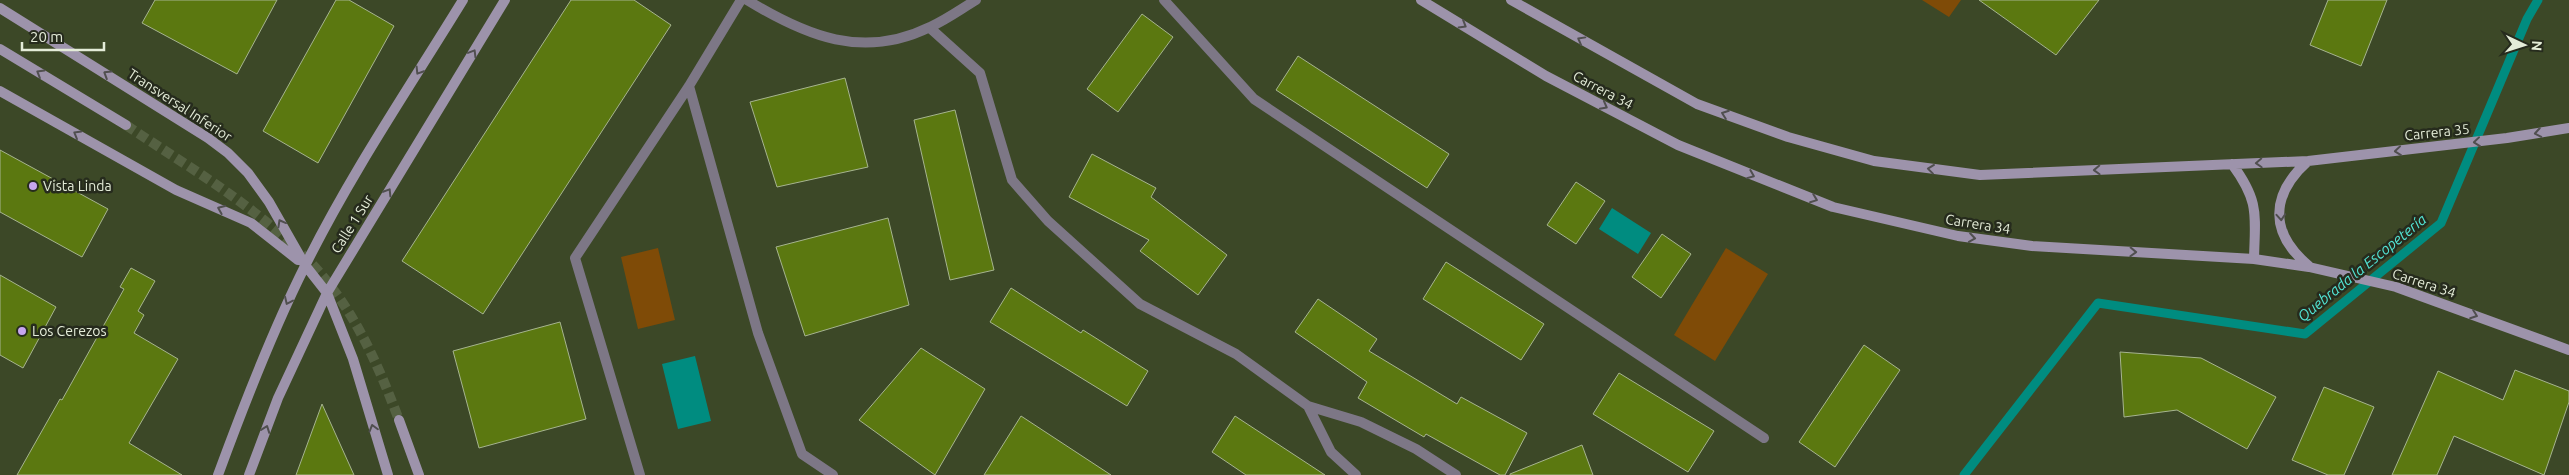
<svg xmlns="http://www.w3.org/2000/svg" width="2569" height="475" viewBox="0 0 2569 475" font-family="Ubuntu,sans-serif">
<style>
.green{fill:#7f4b07}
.water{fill:#008c80}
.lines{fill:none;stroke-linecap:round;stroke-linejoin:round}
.stream{stroke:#008c80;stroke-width:9}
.building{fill:#5b7810;stroke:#a6b48f}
.secondary-tunnel{stroke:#556142;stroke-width:10;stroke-dasharray:10 5;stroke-linecap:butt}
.street{stroke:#7d7786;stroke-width:10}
.secondary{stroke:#9d93ab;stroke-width:10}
.oneway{stroke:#504f4f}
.poi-dot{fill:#c7a6ef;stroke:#262b1d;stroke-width:2}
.labels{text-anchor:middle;stroke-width:5;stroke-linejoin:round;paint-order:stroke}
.street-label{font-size:14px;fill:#e4ecd8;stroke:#262b1d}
.poi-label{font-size:14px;fill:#e4ecd8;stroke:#262b1d;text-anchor:start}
.water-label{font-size:15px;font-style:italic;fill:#53e5d5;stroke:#262b1d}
</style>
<rect width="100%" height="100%" fill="#3c4827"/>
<path class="green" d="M 1922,0 L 1961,0 L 1949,17 Z
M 658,248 L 675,320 L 638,329 L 621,257 Z
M 1726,248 L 1768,274 L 1715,361 L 1674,335 Z"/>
<path class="water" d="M 1612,208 L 1651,233 L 1638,254 L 1599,229 Z
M 695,356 L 711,421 L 678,429 L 662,364 Z"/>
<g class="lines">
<path class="stream" d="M 1964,475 L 2098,303 L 2305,334 L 2441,223 L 2527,19 L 2538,0"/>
</g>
<path class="building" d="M 155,0 L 277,0 L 237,74 L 142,23 Z
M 336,0 L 349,0 L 394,26 L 318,163 L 263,131 Z
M 571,0 L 634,0 L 671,25 L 483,314 L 402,261 Z
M 1979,0 L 2099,0 L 2056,55 Z
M 2328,0 L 2387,0 L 2361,66 L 2310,45 Z
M 1142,14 L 1173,37 L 1118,112 L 1087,89 Z
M 1298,56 L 1449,154 L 1427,188 L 1276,90 Z
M 845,78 L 868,167 L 777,187 L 750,102 Z
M 955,110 L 994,270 L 950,280 L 914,120 Z
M 0,150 L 108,209 L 82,257 L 0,212 Z
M 1092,154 L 1156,188 L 1151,197 L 1227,255 L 1198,295 L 1140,251 L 1149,240 L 1069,197 Z
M 1576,182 L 1605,201 L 1576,244 L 1547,225 Z
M 888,218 L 909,305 L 805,336 L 776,247 Z
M 1662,234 L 1691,254 L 1661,298 L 1632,277 Z
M 1446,262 L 1544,324 L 1521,360 L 1423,299 Z
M 131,268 L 155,281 L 138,311 L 144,315 L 134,333 L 178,359 L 129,443 L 182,475 L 17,475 L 60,399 L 62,400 L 124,289 L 120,287 Z
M 0,275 L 56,307 L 23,368 L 0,355 Z
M 1011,288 L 1081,333 L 1083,330 L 1148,371 L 1127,406 L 990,322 Z
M 1318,299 L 1377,339 L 1369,351 L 1457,404 L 1461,397 L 1527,433 L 1505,475 L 1500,475 L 1426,434 L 1424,437 L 1358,398 L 1367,382 L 1295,332 Z
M 560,322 L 586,419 L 479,448 L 453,351 Z
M 1864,345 L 1900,370 L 1835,467 L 1799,442 Z
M 921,348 L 985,389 L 935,475 L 859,420 Z
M 2120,352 L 2201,358 L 2276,397 L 2247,449 L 2177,410 L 2124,417 Z
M 2515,370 L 2569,391 L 2569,402 L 2544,475 L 2454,436 L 2437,475 L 2392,475 L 2438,371 L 2503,400 Z
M 1619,373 L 1714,431 L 1688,472 L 1593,414 Z
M 2324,387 L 2374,407 L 2344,475 L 2328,475 L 2292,460 Z
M 322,404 L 354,475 L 296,475 Z
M 1021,416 L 1111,475 L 984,475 Z
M 1235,416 L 1325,475 L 1246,475 L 1212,452 Z
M 1582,445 L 1593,475 L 1510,475 L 1510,474 Z"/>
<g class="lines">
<path class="secondary-tunnel" d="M 126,125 C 182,163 243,198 291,244
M 302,254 C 350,300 376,359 399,420"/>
<path class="street" d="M 747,0 C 806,36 863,60 930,27 C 946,20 961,9 976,0
M 1164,0 L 1254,99 L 1764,438
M 930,28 L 980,73 L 1012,180 L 1048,221 L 1140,304 L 1236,354 L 1308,406 L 1361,422 L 1416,449 L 1456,475
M 689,86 L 758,333 L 802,454 L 833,475
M 1308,406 L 1331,452 L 1356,475
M 640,475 L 575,258 L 689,86 L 741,0"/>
<path class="secondary" d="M 1421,0 L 1546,76 L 1678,145 L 1833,207 L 1958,236 L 2032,246 L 2254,259 L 2309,267 L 2396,287 L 2569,350
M 1511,0 L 1697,104 L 1788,137 L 1874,161 L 1980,175 L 2308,161 L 2507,138 L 2569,128
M 0,8 L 208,138 L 228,153 L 248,173 L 269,202 L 305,265 L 327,293 L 353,359 L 388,475
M 0,49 L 126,125
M 0,91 L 176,190 L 251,223 L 298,260
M 2308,161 C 2270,195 2269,233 2309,266
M 2232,164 C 2260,202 2255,215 2254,259
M 399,420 L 419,475
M 218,475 C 244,404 271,334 305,266 C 351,173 409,88 463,0
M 249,475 L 278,398 L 327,293 L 505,0"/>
</g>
<defs><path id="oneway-chevron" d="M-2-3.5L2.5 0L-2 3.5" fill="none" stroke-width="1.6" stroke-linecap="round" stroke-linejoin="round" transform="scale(1.25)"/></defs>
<g class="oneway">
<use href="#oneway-chevron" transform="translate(1463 25) rotate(31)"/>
<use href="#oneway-chevron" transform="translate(1581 40) rotate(-151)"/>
<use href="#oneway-chevron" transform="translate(473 53) rotate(-59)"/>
<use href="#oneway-chevron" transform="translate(419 71) rotate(122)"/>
<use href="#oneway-chevron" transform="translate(40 73) rotate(-149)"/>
<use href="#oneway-chevron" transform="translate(107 74) rotate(-148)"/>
<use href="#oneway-chevron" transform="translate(1604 106) rotate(28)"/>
<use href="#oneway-chevron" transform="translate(1725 114) rotate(-160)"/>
<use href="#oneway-chevron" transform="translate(2538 133) rotate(170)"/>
<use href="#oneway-chevron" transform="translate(77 134) rotate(-150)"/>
<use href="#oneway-chevron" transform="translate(2477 142) rotate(174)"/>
<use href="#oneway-chevron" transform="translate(2398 151) rotate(174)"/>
<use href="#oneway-chevron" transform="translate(2259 163) rotate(177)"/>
<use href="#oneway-chevron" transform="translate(1931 169) rotate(-173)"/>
<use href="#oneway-chevron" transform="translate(2097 170) rotate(178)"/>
<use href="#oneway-chevron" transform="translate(1751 175) rotate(22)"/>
<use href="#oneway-chevron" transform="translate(388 192) rotate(-58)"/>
<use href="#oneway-chevron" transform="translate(1814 199) rotate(21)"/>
<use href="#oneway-chevron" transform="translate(221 209) rotate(-157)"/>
<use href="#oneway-chevron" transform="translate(2281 217) rotate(86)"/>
<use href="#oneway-chevron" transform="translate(281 223) rotate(-119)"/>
<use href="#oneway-chevron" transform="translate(1972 238) rotate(8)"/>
<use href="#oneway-chevron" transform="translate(2133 252) rotate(2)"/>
<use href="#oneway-chevron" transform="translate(288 301) rotate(115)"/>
<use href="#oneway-chevron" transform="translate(2474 315) rotate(20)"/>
<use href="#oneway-chevron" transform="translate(373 428) rotate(-106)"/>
<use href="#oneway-chevron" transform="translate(266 429) rotate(-70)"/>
</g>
<g class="poi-dot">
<circle cx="33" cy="186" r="5"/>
<circle cx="22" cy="331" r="5"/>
</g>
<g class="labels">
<g class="street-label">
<text transform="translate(1603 90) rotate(28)" y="5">Carrera 34</text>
<text transform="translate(180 105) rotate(33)" y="5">Transversal Inferior</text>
<text transform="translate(2437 132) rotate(-6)" y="5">Carrera 35</text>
<text transform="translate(352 224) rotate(-58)" y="5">Calle 1 Sur</text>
<text transform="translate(1978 224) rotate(9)" y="5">Carrera 34</text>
<text transform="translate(2424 283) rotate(18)" y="5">Carrera 34</text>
</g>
<g class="poi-label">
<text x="43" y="191">Vista Linda</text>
<text x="32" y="336">Los Cerezos</text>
</g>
<g class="water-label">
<text transform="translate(2362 268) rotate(-39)" y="5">Quebrada la Escopetería</text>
</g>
</g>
<g transform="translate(2524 45) rotate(94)" stroke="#262b1d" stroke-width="4" paint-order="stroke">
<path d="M0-4L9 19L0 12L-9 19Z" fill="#e4ecd8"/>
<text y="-8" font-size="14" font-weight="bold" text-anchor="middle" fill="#e4ecd8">N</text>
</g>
<path d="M22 42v8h82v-8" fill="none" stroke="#e4ecd8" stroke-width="2.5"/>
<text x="30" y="42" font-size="15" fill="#e4ecd8" stroke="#262b1d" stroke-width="4" paint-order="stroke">20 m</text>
</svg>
